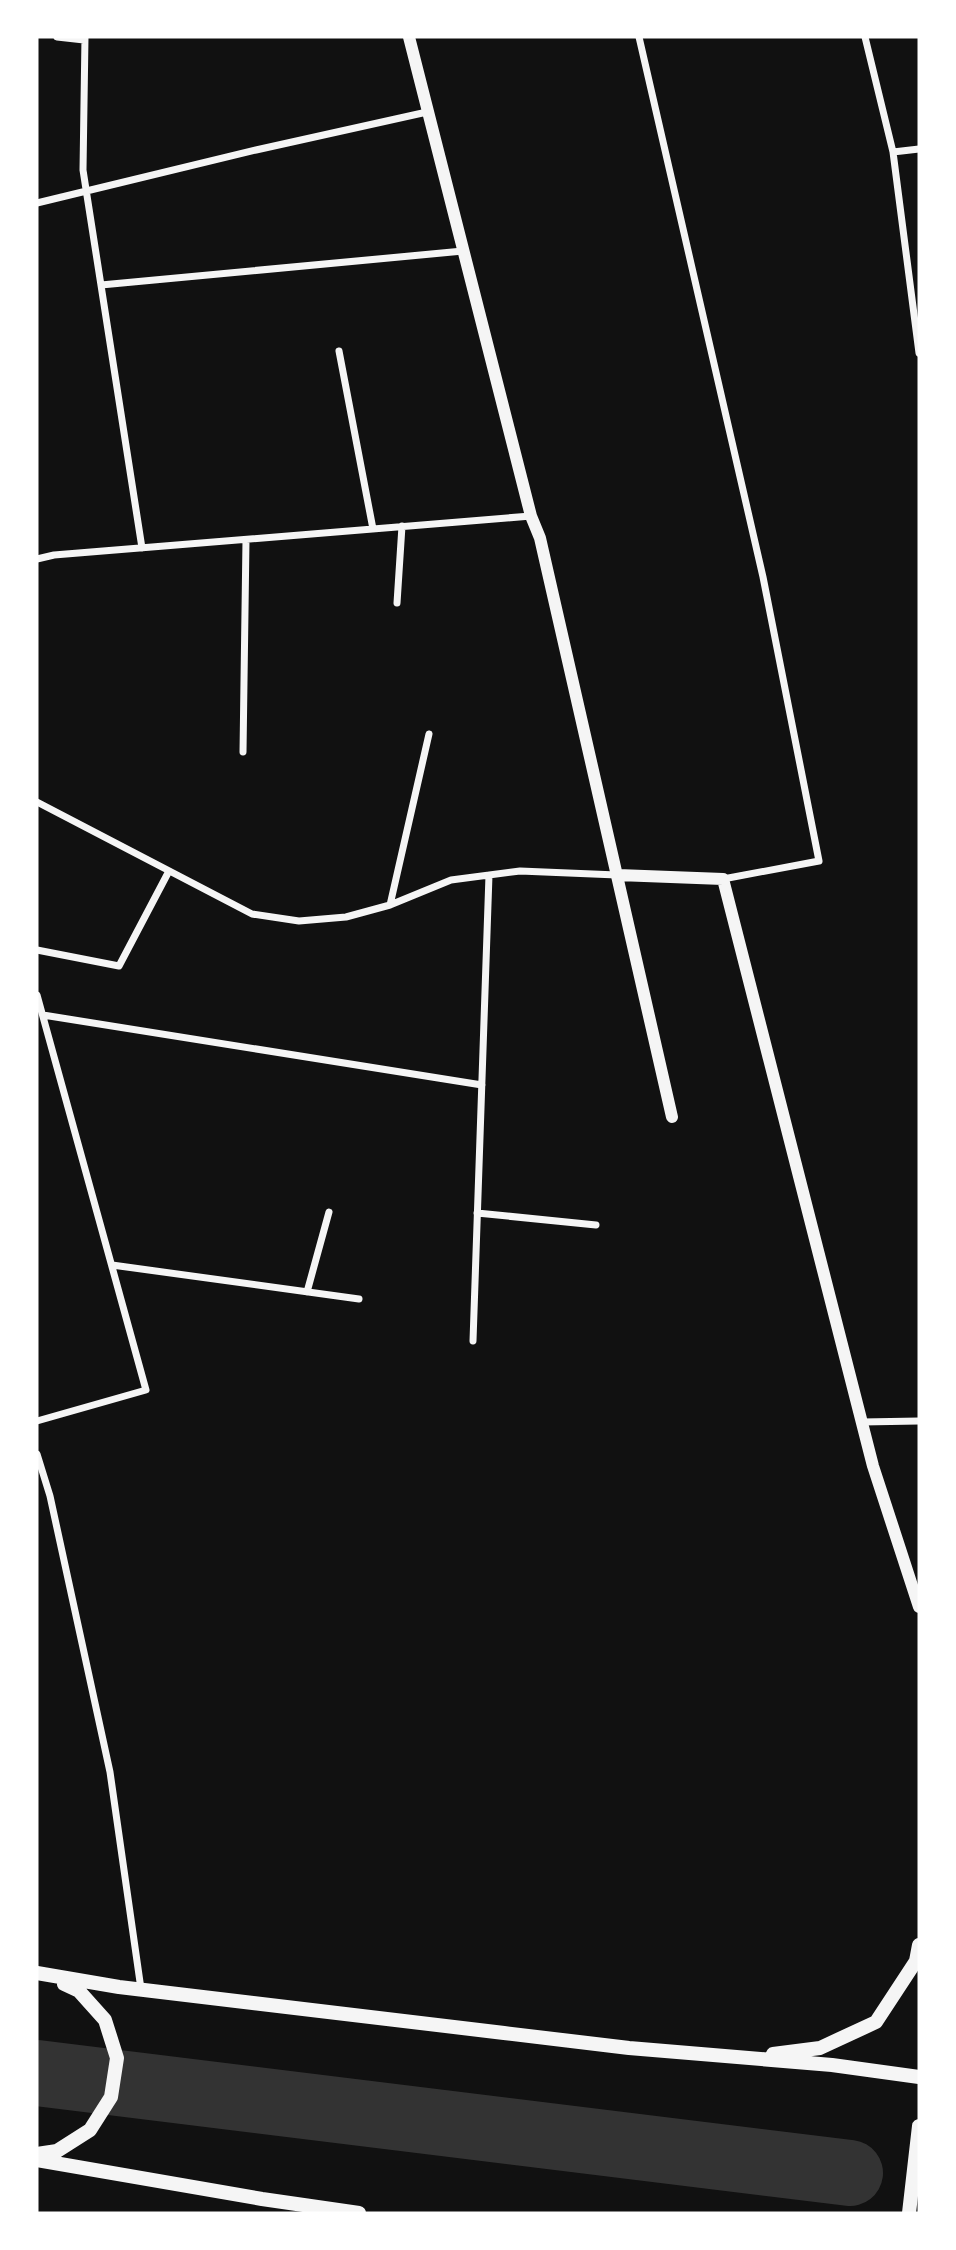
<svg xmlns="http://www.w3.org/2000/svg" width="956" height="2250" viewBox="0 0 956 2250" font-family="'Libre Baskerville',serif">
<style>
.lines{fill:none;stroke-linecap:round;stroke-linejoin:round}
.river{stroke:#333;stroke-width:66}
.minor{stroke:#f5f5f5;stroke-width:7}
.tertiary{stroke:#f5f5f5;stroke-width:12}
.secondary{stroke:#f5f5f5;stroke-width:14}
</style>
<rect width="100%" height="100%" fill="#111"/>
<g class="lines">
<path class="river" d="M 37,2073 L 850,2173"/>
<path class="minor" d="M 57,37 L 84,40
M 85,37 L 83,170 L 142,548
M 639,37 L 763,577 L 819,861 L 723,879
M 865,37 L 893,152 L 919,353
M 893,152 L 919,149
M 37,203 L 256,150 L 427,112
M 101,285 L 463,251
M 339,351 L 373,529
M 37,559 L 54,555 L 531,516
M 397,603 L 402,526
M 243,752 L 246,540
M 37,802 L 252,914 L 299,921 L 346,917 L 390,905 L 451,880 L 520,871 L 617,875
M 390,905 L 429,734
M 37,950 L 119,966 L 169,871
M 37,995 L 146,1390 L 37,1421
M 43,1015 L 482,1085
M 477,1213 L 596,1225
M 112,1265 L 359,1299
M 307,1292 L 329,1212
M 473,1341 L 489,875
M 862,1422 L 919,1421
M 37,1454 L 50,1496 L 110,1772 L 141,1989"/>
<path class="tertiary" d="M 409,37 L 531,516 L 540,538 L 672,1117
M 618,875 L 723,879 L 873,1466 L 919,1607"/>
<path class="secondary" d="M 37,1973 L 119,1987 L 504,2033 L 629,2048 L 832,2065 L 919,2077
M 773,2054 L 820,2048 L 876,2022 L 916,1961 L 919,1945
M 37,2154 L 57,2151 L 90,2130 L 111,2097 L 117,2058 L 105,2020 L 79,1991 L 64,1984
M 37,2160 L 262,2199 L 359,2213
M 909,2213 L 919,2126"/>
</g>
<rect width="956" height="2250" fill="none" stroke="#ffffff" stroke-width="77"/>
</svg>
